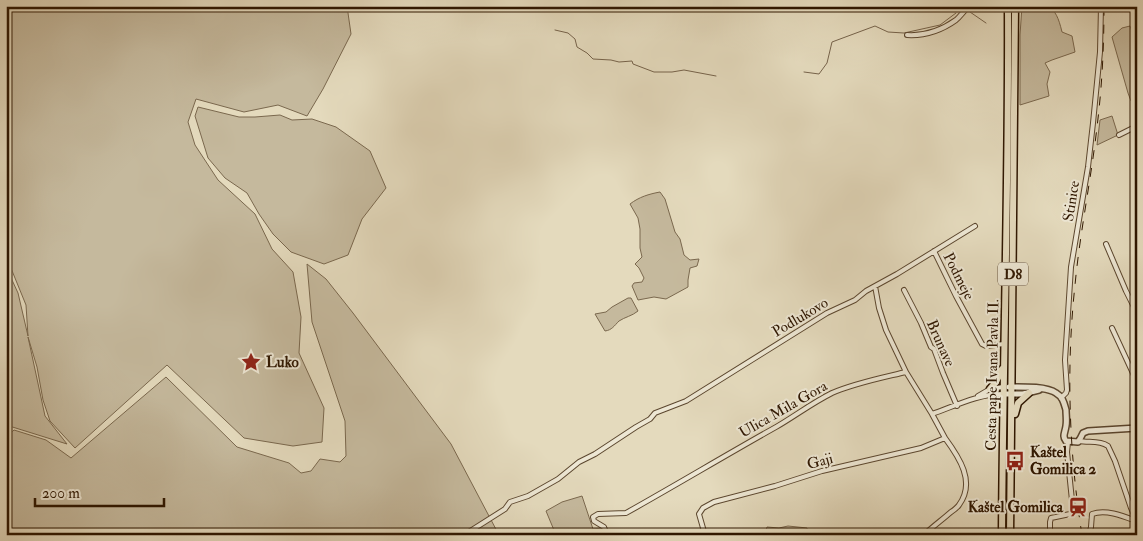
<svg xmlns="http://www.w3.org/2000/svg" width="1143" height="541" viewBox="0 0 1143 541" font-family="'IM FELL Double Pica',serif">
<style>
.green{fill:#c5b99d;stroke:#7a684e}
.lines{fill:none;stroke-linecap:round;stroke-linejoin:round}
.stream{stroke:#76634b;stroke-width:1}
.minor-casing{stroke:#5c472f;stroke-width:6}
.tertiary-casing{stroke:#5c472f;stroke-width:8}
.primary-casing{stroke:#2e1600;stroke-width:9}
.minor{stroke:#ede7d4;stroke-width:4}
.tertiary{stroke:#ede7d4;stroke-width:5}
.primary{stroke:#e4dabd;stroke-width:6}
.rail{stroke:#2e1600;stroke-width:1;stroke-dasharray:9 9;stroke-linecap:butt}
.labels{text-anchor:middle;stroke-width:4;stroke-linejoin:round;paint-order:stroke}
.shield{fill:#ede7d4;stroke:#675540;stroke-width:1}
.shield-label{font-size:14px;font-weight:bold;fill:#2e1600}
.street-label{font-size:15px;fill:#2e1600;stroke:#ede7d4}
.poi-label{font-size:15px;font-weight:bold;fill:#2e1600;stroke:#ede7d4;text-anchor:start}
</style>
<rect width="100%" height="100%" fill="#e4dabd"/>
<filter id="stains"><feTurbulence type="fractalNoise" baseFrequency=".004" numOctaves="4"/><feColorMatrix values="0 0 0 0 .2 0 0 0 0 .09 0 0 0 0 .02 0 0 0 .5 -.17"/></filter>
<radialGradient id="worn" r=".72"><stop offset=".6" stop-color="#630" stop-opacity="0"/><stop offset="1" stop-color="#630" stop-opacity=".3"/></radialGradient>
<path class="green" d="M 6,6 L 347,6 L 351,34 L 323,89 L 307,116 L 278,105 L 244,112 L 196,99 L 188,122 L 195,145 L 218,180 L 255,214 L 272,249 L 293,272 L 301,317 L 299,353 L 324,408 L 322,442 L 293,446 L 244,438 L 167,365 L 75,448 L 50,421 L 43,400 L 37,367 L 28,337 L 45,416 L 67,444 L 6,425 L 6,267 L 18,293 L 28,336 L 26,305 L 6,256 Z
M 1022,6 C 1048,6 1055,2 1062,32 L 1072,36 L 1075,52 L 1052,60 L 1045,63 L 1050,72 L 1047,84 L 1049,96 L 1020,105 L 1020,35 Z
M 1130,26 L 1137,47 L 1137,99 L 1131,101 L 1128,93 L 1112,37 L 1122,28 Z
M 198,107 L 239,117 L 255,117 L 280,115 L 292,120 L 312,119 L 336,127 L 370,151 L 386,188 L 362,219 L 348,255 L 324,264 L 291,252 L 273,234 L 259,214 L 247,193 L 225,178 L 208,158 L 195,116 Z
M 1112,116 L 1118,135 L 1097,145 L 1100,120 Z
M 660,192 L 665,199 L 675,232 L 680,239 L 684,255 L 690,260 L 699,259 L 697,266 L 690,268 L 688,280 L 688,287 L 666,299 L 654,297 L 638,300 L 632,286 L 634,283 L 642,282 L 644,278 L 639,268 L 635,264 L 642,257 L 640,248 L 640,229 L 638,218 L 630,204 C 639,197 649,194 660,192 Z
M 307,264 L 326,279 L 353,313 L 451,444 L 499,535 L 6,535 L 6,438 L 14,430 L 46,440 L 71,458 L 166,377 L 237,447 L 289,463 L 301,473 L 311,471 L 320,459 L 340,462 L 346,456 L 345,421 L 312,322 Z
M 628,298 L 631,298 L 638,311 C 632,316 625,317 619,321 C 614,326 612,330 605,331 L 595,314 L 606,312 L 612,307 Z
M 582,496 L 593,529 L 601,528 L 605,535 L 556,535 L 546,511 L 562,502 Z
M 788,526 L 807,528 L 808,535 L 766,535 L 765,533 L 767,527 L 779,528 Z"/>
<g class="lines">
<path class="stream" d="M 970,12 L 986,23
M 555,30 L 568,33 L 575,39 L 577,47 L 587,53 L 593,59 L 611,60 L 619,62 L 632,61 L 633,64 L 654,72 L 672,72 L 684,70 L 716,76
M 804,72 L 819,74 L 827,63 L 832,42 L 875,26 L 888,32 L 904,33 L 940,25 L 956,13"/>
<defs>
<path id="minor" d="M 907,35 C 924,36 942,30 956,20 C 961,16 964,10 970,6
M 1119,135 L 1137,126
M 1106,244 L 1126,291 L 1137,313
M 934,251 L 956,296 L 982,344 L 986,346 L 1004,344
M 875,286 L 879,308 L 886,330 L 906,372
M 904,290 L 921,323 L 931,347 L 934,349 L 943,373 L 957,406
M 1112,328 L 1137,382
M 978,396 L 990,389 L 1003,387
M 1061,398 L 1066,393 L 1067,390 L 1065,360 L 1071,267 L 1088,167 L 1093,123 L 1100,52 L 1101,6
M 1079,441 C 1089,443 1099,440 1108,446 L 1115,461 L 1131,508 L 1137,522
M 464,535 L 505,509 L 510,502 L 528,496 L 558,479 L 579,462 L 595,454 L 636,427 L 650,419 L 655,413 L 686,401 L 827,313 L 855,300 L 866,291 L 897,274 L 975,226
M 607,535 L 604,527 L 594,521 L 593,517 L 598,514 L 626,513 C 676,485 726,455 776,427 C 795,416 812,403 832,393 C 855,383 881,378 906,372 L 932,414 C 955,406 978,394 1003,394
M 705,535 L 699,514 L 703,508 L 714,502 L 775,486 L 822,471 L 921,448 L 945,438 L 932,414
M 924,535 C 932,527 942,520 951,512 C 954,510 957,508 959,505 C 976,482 959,457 945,438
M 1050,535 L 1050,522 L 1051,518 L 1070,514 L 1073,510 L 1067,452 L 1068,442
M 1089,535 L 1091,527 L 1092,514 C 1106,509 1123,516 1136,521"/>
<path id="tertiary" d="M 1009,387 C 1021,387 1046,386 1056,393 C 1063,397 1064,403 1066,410 C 1066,415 1067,421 1066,426 C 1065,433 1062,436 1066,441 L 1078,442 L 1080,439 L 1083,433 L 1088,431 L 1137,428
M 1003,394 L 1023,394 L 1039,390"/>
<path id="primary" d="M 990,389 L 996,382 L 1002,369
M 1015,414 L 1018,403 L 1029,393
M 1002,535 C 1003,359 1009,182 1008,6
M 1010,535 L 1015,6"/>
</defs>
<use href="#minor" class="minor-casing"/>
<use href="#tertiary" class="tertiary-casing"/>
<use href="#primary" class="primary-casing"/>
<use href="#minor" class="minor"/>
<use href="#tertiary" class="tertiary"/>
<use href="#primary" class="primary"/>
<path class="rail" d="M 1082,535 C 1069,453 1066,368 1075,285 C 1080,232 1091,180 1097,127 C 1102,87 1104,47 1104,6"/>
</g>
<defs>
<symbol id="sight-bare" viewBox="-9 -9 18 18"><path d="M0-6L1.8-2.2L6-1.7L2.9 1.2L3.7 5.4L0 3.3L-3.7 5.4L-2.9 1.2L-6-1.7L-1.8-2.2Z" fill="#8f2418" stroke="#ede7d4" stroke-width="2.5" paint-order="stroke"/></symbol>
<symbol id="bus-bare" viewBox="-9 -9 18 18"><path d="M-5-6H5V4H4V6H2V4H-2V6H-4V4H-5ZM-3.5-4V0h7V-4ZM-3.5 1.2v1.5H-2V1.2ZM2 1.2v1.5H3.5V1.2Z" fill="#8f2418" stroke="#ede7d4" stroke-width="2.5" paint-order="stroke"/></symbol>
<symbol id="station-bare" viewBox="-9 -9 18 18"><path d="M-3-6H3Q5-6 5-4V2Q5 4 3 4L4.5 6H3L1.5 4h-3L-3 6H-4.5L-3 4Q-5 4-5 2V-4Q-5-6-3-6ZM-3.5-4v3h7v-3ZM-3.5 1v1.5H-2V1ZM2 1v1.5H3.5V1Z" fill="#8f2418" stroke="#ede7d4" stroke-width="2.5" paint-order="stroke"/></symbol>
</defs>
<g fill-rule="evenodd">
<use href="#sight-bare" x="237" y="348" width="28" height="28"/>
<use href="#bus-bare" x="1001" y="447" width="28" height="28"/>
<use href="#station-bare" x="1064" y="493" width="28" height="28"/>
</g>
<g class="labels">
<rect class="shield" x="998" y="262.5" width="30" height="23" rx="4"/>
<g class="shield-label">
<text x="1013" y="279">D8</text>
</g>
<g class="street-label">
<text transform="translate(1071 201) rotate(-81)" y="5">Stinice</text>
<text transform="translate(959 276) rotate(63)" y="5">Podmeje</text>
<text transform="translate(800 317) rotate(-31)" y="5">Podlukovo</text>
<text transform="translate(941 343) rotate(66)" y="5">Brunave</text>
<text transform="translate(992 375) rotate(-89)" y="5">Cesta pape Ivana Pavla II.</text>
<text transform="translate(783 409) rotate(-30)" y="5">Ulica Mila Gora</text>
<text transform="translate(820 461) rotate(-15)" y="5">Gaji</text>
</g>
<g class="poi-label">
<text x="266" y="367">Luko</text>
<text x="1030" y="457">Kaštel<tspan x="1030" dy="17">Gomilica 2</tspan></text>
<text x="1063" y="512" text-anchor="end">Kaštel Gomilica</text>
</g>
</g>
<rect width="1143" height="541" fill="none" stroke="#e4dabd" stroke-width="25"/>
<rect x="8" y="8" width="1128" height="526" fill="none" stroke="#2e1600" stroke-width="2.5"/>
<rect x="12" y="12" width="1118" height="516" fill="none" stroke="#2e1600"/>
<path d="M35 498v8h129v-8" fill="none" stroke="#2e1600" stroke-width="2.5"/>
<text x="42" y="498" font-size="15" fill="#2e1600" stroke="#ede7d4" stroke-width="4" paint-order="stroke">200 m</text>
<rect width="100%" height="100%" filter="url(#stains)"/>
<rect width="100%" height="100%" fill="url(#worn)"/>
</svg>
